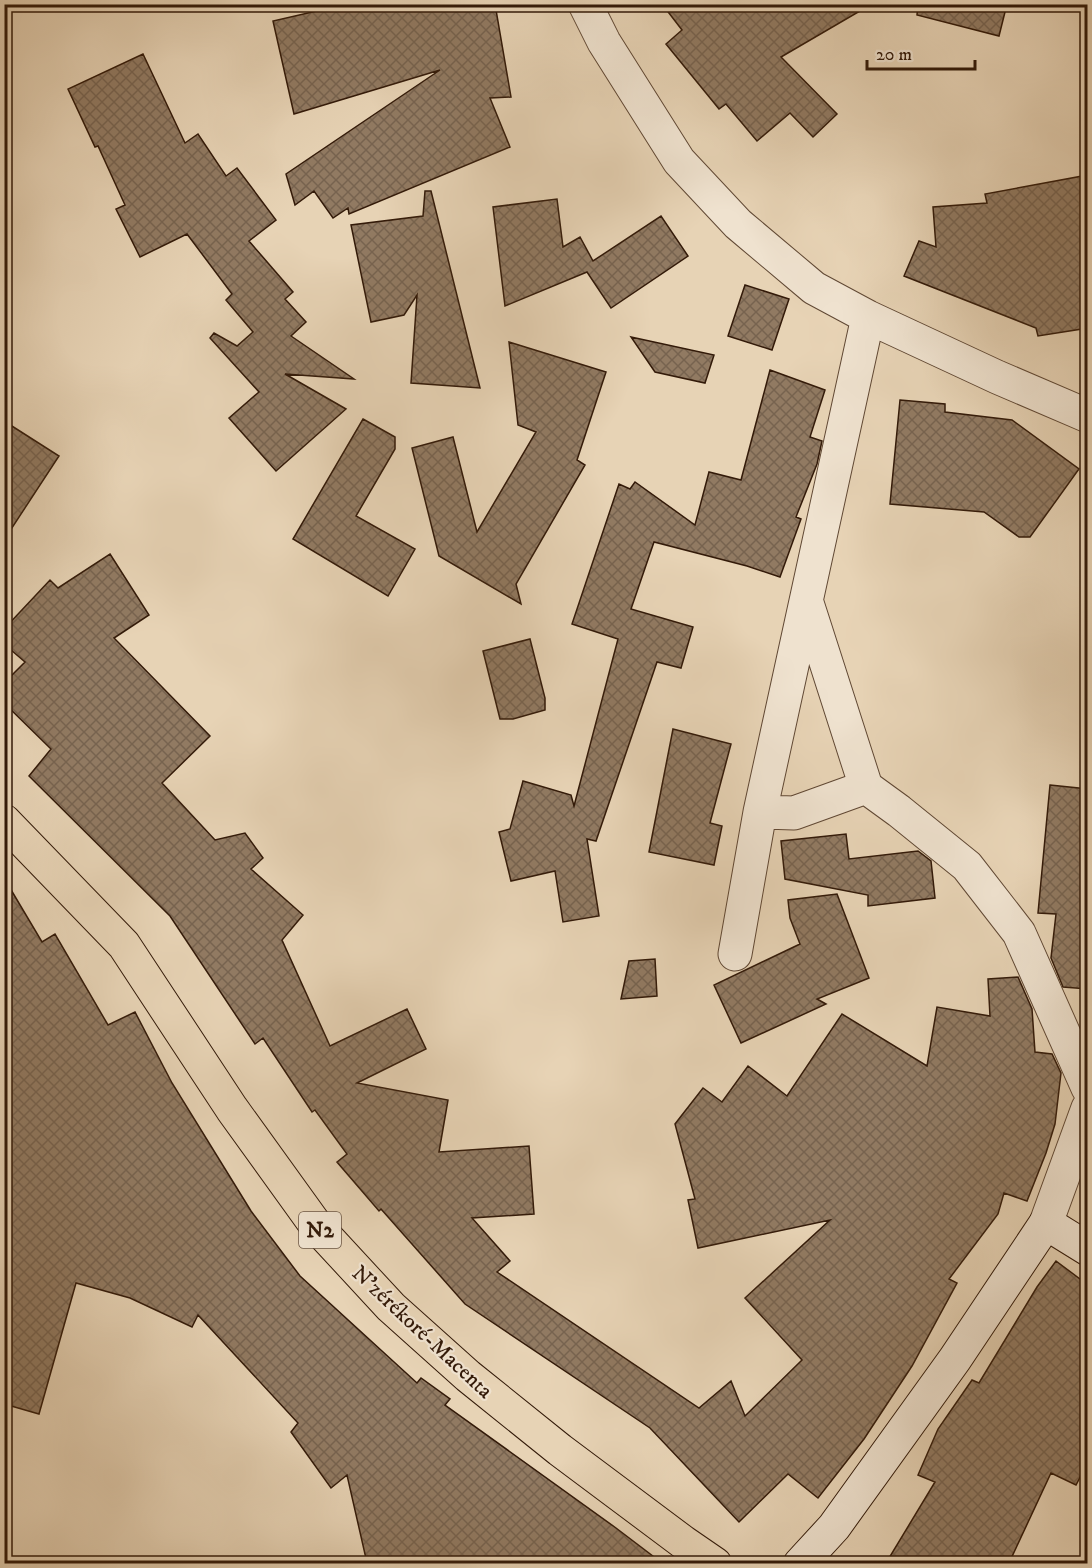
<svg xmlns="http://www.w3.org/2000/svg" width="1092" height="1568" viewBox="0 0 1092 1568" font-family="'IM FELL DW Pica',serif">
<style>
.building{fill:url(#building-cross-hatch);stroke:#331a09;stroke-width:1.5}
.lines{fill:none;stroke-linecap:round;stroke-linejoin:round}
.street-casing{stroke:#604834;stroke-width:35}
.secondary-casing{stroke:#331a09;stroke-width:35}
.highway-casing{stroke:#331a09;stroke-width:35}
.street{stroke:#efe2cf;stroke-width:33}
.secondary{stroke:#efe2cf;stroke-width:33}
.highway{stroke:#e7d3b5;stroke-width:33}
.labels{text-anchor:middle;stroke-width:4.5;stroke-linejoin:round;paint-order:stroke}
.shield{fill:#efe2cf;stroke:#6b5644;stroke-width:1.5}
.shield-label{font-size:21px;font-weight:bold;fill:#331a09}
.street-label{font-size:22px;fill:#331a09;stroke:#efe2cf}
</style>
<defs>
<pattern id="building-cross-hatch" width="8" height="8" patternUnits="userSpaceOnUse" patternTransform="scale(1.5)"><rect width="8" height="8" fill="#917a62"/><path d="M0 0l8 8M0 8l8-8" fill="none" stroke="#77634f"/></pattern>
</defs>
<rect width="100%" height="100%" fill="#e7d3b5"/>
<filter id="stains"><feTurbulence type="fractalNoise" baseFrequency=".00333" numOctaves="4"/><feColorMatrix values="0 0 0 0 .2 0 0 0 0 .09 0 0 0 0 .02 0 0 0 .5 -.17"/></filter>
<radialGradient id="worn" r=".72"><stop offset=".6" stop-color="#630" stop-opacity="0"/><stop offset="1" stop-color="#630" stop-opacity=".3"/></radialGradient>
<path class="building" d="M 347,4 L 495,4 L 511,97 L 490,98 L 510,147 L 349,214 L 348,208 L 333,218 L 314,191 L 295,205 L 286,174 L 440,70 L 294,114 L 273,21 Z
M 662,4 L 872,4 L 781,57 L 837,114 L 813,137 L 790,113 L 757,141 L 726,104 L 719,109 L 666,44 L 682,30 Z
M 918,4 L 1007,4 L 999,36 L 917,15 Z
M 143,54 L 185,143 L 198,134 L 226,176 L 237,168 L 276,220 L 249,241 L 293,292 L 285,299 L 306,322 L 291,336 L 354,379 L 285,374 L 346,409 L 276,471 L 229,418 L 259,392 L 210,338 L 214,333 L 237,346 L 253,332 L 226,300 L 232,294 L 187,234 L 140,257 L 116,209 L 125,205 L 98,146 L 95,147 L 68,89 Z
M 1088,175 L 1088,328 L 1038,336 L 1036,328 L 904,276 L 919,241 L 936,247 L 933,207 L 987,203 L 985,194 Z
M 425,191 L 431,191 L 480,388 L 411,383 L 417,295 L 404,315 L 371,322 L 351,225 L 423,216 Z
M 557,199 L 563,247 L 580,237 L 593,261 L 661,216 L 688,256 L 611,308 L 587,272 L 505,306 L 493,207 Z
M 745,285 L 789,299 L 772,350 L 728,336 Z
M 631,337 L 714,355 L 705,383 L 655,372 Z
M 509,342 L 606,372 L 577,460 L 585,465 L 516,584 L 521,604 L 439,556 L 412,448 L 453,437 L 477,532 L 536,432 L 518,425 Z
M 770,370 L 825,390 L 810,437 L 822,441 L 817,464 L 796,517 L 801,519 L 780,577 L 747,566 L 654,542 L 631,609 L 693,627 L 681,668 L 657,662 L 596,841 L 587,839 L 599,916 L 563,922 L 555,871 L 511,881 L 499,832 L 510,829 L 523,781 L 571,795 L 574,806 L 618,639 L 572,624 L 619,484 L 630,489 L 635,482 L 695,525 L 709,472 L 741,480 Z
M 900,400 L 945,404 L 945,412 L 1012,420 L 1079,469 L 1030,537 L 1019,537 L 984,512 L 890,504 Z
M 363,419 L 395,437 L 395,449 L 356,516 L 415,549 L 388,596 L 293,539 Z
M 4,421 L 59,456 L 4,540 Z
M 110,554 L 149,615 L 114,638 L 210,736 L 162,783 L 215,840 L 245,833 L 263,858 L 251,869 L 303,915 L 282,940 L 330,1046 L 407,1009 L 426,1049 L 357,1083 L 448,1100 L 439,1152 L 529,1146 L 534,1214 L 472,1218 L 510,1261 L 497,1272 L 699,1408 L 731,1381 L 745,1416 L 802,1360 L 745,1298 L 830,1220 L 698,1248 L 688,1200 L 695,1199 L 675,1124 L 703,1088 L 722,1102 L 748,1066 L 787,1096 L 842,1014 L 927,1066 L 937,1007 L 990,1016 L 988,979 L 1018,977 L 1032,1009 L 1035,1052 L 1052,1054 L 1061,1073 L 1055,1124 L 1046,1153 L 1027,1201 L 1004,1193 L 998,1214 L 949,1279 L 957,1283 L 912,1366 L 864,1439 L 818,1498 L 788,1474 L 739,1522 L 650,1428 L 465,1304 L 381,1209 L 379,1211 L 337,1162 L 347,1154 L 315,1110 L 312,1112 L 263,1038 L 255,1044 L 170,916 L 29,776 L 51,749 L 4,703 L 4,683 L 25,662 L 4,644 L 4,629 L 50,580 L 58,588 Z
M 530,639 L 545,698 L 545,710 L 513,719 L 500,719 L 483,651 Z
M 673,729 L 731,744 L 710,823 L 722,826 L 714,865 L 649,852 Z
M 1050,785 L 1088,789 L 1088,989 L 1063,987 L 1051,958 L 1056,914 L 1038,913 Z
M 846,834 L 849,859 L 918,851 L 931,861 L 935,898 L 868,906 L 868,895 L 785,879 L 781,841 Z
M 4,878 L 42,942 L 55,934 L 108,1025 L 135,1012 L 172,1083 L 251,1211 L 300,1276 L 417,1383 L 421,1378 L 450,1399 L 445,1405 L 616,1528 L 662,1563 L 367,1563 L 347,1475 L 331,1488 L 291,1432 L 298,1423 L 198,1315 L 192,1327 L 130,1298 L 76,1283 L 39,1414 L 4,1404 Z
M 837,894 L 869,978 L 817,999 L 826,1004 L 741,1043 L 714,985 L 800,944 L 790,918 L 788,900 Z
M 655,959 L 657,996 L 621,999 L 629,961 Z
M 1056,1261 L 1088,1285 L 1088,1462 L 1076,1485 L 1051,1473 L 1009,1563 L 886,1563 L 935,1482 L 918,1475 L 938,1429 L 972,1380 L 979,1383 L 1037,1287 Z"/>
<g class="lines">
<defs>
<path id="street" d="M 585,4 L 604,42 L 679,161 L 738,224 L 814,288 L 868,317 L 997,377 L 1088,416
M 807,603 L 866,787
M 760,812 L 794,813 L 866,787 L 899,811 L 967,866 L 1019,933 L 1088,1088
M 735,954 L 760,812 L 868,317
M 1046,1223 L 1088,1108"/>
<path id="secondary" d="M 800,1564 L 834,1527 L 955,1359 L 1046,1223 L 1088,1249"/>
<path id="highway" d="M 4,821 L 124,945 L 232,1109 L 317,1227 L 391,1307 L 468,1376 L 560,1450 L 683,1542 L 715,1564"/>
</defs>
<use href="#street" class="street-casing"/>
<use href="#secondary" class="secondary-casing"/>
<use href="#highway" class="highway-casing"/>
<use href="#street" class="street"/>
<use href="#secondary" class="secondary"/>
<use href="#highway" class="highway"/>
</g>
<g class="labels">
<rect class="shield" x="299" y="1212" width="42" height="36" rx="4.5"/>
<g class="shield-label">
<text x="320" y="1237">N2</text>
</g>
<g class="street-label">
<text transform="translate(423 1331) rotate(43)" y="8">N'zérékoré-Macenta</text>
</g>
</g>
<rect width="1092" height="1568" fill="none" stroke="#e7d3b5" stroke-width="24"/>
<rect x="6" y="6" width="1080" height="1556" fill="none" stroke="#331a09" stroke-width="3"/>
<rect x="12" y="12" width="1068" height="1544" fill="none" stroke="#331a09" stroke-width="1.5"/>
<path d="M867 60v9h108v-9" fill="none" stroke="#331a09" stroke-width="3"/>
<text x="876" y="60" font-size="18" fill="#331a09" stroke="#efe2cf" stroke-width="4.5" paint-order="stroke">20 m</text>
<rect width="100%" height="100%" filter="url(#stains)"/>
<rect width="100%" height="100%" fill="url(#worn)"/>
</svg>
